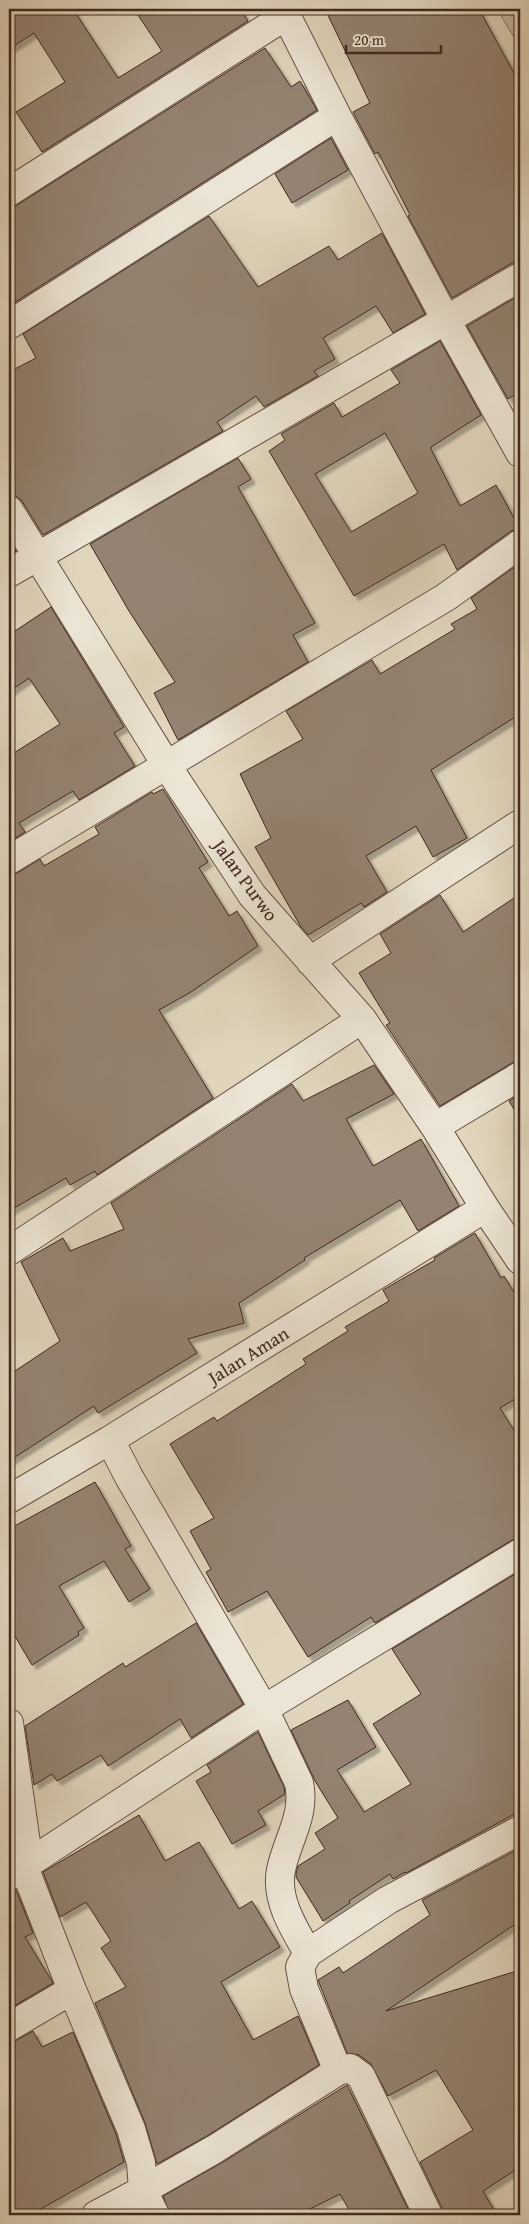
<svg xmlns="http://www.w3.org/2000/svg" width="529" height="2224" viewBox="0 0 529 2224" font-family="'Gentium Book Plus',serif">
<style>
.green{fill:#c6b9a2;stroke:#837161}
.building{fill:#948372;stroke:#402920;fill-rule:evenodd;filter:url(#shadow)}
.lines{fill:none;stroke-linecap:round;stroke-linejoin:round}
.minor-casing{stroke:#685447;stroke-width:30}
.minor{stroke:#ece4d4;stroke-width:28}
.labels{text-anchor:middle;stroke-width:5;stroke-linejoin:round;paint-order:stroke}
.street-label{font-size:19px;fill:#402920;stroke:#ece4d4}
</style>
<defs>
<filter id="shadow"><feDropShadow dx="4.5" dy="4.5" stdDeviation="1" flood-color="#0004"/></filter>
</defs>
<rect width="100%" height="100%" fill="#e1d6bd"/>
<filter id="stains"><feTurbulence type="fractalNoise" baseFrequency=".004" numOctaves="4"/><feColorMatrix values="0 0 0 0 .2 0 0 0 0 .09 0 0 0 0 .02 0 0 0 .5 -.17"/></filter>
<radialGradient id="worn" r=".72"><stop offset=".6" stop-color="#630" stop-opacity="0"/><stop offset="1" stop-color="#630" stop-opacity=".3"/></radialGradient>
<path class="green" d="M 497,9 L 520,9 L 520,47 Z"/>
<path class="building" d="M 9,9 L 73,9 L 118,78 L 162,51 L 134,9 L 240,9 L 248,21 L 42,152 L 16,112 L 65,82 L 34,33 L 9,49 Z
M 325,9 L 479,9 L 520,84 L 520,261 L 512,263 L 452,298 L 408,216 L 410,215 L 378,152 L 375,154 L 353,112 L 370,103 Z
M 265,48 L 291,87 L 300,81 L 317,110 L 9,306 L 9,207 L 17,205 Z
M 331,138 L 348,170 L 292,203 L 275,174 Z
M 209,216 L 258,287 L 329,246 L 338,260 L 382,233 L 425,314 L 393,333 L 376,306 L 323,338 L 335,359 L 314,371 L 318,376 L 264,407 L 256,396 L 217,422 L 223,431 L 43,535 L 22,501 L 16,496 L 9,494 L 9,372 L 36,358 L 23,334 Z
M 520,295 L 520,391 L 508,399 L 467,326 Z
M 440,341 L 481,415 L 431,447 L 431,449 L 460,506 L 496,485 L 520,529 L 511,531 L 457,570 L 444,544 L 354,596 L 269,451 L 285,440 L 281,434 L 334,403 L 342,417 L 400,383 L 391,370 ZM 385,433 L 418,493 L 351,532 L 315,474 Z
M 238,458 L 251,479 L 238,487 L 315,623 L 293,635 L 308,662 L 178,740 L 154,693 L 175,682 L 129,611 L 90,544 Z
M 9,539 L 16,551 L 9,555 Z
M 520,563 L 520,714 L 431,770 L 467,838 L 433,857 L 416,826 L 366,856 L 387,892 L 364,907 L 361,903 L 308,935 L 301,927 L 255,847 L 271,838 L 240,774 L 303,739 L 286,711 L 372,660 L 380,674 L 455,629 L 451,624 L 477,609 L 471,598 Z
M 51,607 L 124,727 L 114,733 L 135,766 L 79,800 L 73,791 L 19,823 L 25,832 L 9,842 L 9,756 L 60,724 L 29,678 L 9,692 L 9,635 Z
M 163,789 L 208,862 L 199,868 L 229,916 L 237,911 L 258,946 L 191,992 L 159,1010 L 213,1098 L 97,1175 L 95,1171 L 70,1185 L 66,1178 L 9,1211 L 9,876 L 17,873 L 40,859 L 44,866 L 99,834 L 95,827 L 152,792 L 153,794 Z
M 520,894 L 520,1060 L 512,1063 L 440,1106 L 386,1025 L 390,1023 L 359,973 L 391,953 L 380,934 L 440,895 L 463,932 Z
M 374,1065 L 394,1094 L 346,1119 L 373,1166 L 421,1139 L 459,1206 L 418,1231 L 400,1200 L 304,1258 L 305,1260 L 239,1303 L 244,1323 L 188,1339 L 197,1353 L 98,1413 L 94,1406 L 9,1461 L 9,1375 L 60,1341 L 21,1262 L 63,1238 L 70,1251 L 124,1229 L 111,1203 L 292,1084 L 303,1101 Z
M 520,1094 L 520,1119 L 509,1101 Z
M 475,1233 L 501,1278 L 504,1276 L 520,1302 L 520,1396 L 500,1408 L 520,1440 L 520,1537 L 512,1540 L 375,1623 L 371,1617 L 308,1657 L 267,1591 L 228,1612 L 206,1572 L 211,1569 L 190,1531 L 214,1518 L 170,1444 L 214,1417 L 217,1421 L 306,1364 L 303,1359 L 348,1331 L 345,1327 L 389,1301 L 383,1290 L 435,1260 L 434,1258 Z
M 95,1482 L 131,1546 L 125,1549 L 150,1589 L 129,1602 L 104,1561 L 59,1586 L 84,1628 L 78,1632 L 79,1635 L 32,1665 L 9,1626 L 9,1529 Z
M 520,1571 L 520,1811 L 406,1873 L 405,1872 L 393,1879 L 390,1874 L 349,1901 L 350,1903 L 323,1921 L 296,1877 L 296,1873 L 298,1866 L 325,1849 L 315,1833 L 338,1818 L 315,1781 L 291,1730 L 348,1700 L 376,1747 L 337,1770 L 364,1812 L 411,1784 L 373,1724 L 421,1694 L 392,1649 Z
M 196,1623 L 243,1704 L 191,1738 L 180,1719 L 108,1766 L 101,1755 L 57,1781 L 52,1774 L 34,1785 L 25,1726 L 123,1663 L 125,1667 Z
M 258,1732 L 284,1787 L 285,1794 L 258,1811 L 266,1825 L 232,1844 L 196,1781 L 211,1772 L 207,1765 Z
M 139,1815 L 165,1861 L 199,1842 L 239,1909 L 252,1901 L 280,1947 L 221,1982 L 253,2040 L 298,2016 L 319,2065 L 207,2136 L 157,2164 L 145,2123 L 95,2003 L 126,1987 L 101,1948 L 111,1941 L 86,1902 L 60,1917 L 43,1872 Z
M 520,1848 L 520,1921 L 386,2011 L 520,1970 L 520,2167 L 483,2191 L 497,2215 L 443,2215 L 442,2208 L 420,2162 L 473,2130 L 436,2070 L 388,2096 L 371,2064 L 359,2055 L 347,2053 L 318,1980 L 339,1967 L 343,1973 L 430,1915 L 422,1900 Z
M 16,1890 L 33,1933 L 25,1937 L 53,1983 L 9,2009 L 9,1891 Z
M 33,2031 L 42,2047 L 73,2032 L 116,2134 L 124,2162 L 30,2215 L 9,2215 L 9,2043 L 17,2040 Z
M 347,2085 L 411,2215 L 352,2215 L 340,2194 L 298,2215 L 170,2215 L 163,2196 L 223,2162 Z"/>
<g class="lines">
<defs>
<path id="minor" d="M 283,9 L 337,116 L 446,320 L 520,453
M 9,192 L 287,15
M 9,325 L 337,116
M 9,510 L 167,766 L 252,895 L 362,1019 L 435,1127 L 485,1208 L 520,1260
M 9,573 L 520,277
M 9,860 L 446,597 L 520,544
M 310,961 L 520,824
M 435,1127 L 520,1076
M 9,1251 L 362,1019
M 110,1440 L 129,1477 L 264,1709 L 299,1783 C 306,1815 287,1840 281,1870 C 275,1899 294,1929 308,1953
M 9,1499 L 110,1440 L 485,1208
M 9,1723 L 26,1843 L 24,1867 L 72,1990 L 9,2027
M 9,1876 L 264,1709 L 520,1553
M 72,1990 L 131,2129 L 141,2163 L 143,2190 L 96,2215
M 338,2071 L 304,1989 L 300,1967 L 308,1953 L 388,1900 L 520,1830
M 155,2215 L 143,2190 L 215,2149 L 338,2071 L 350,2068 L 361,2076 L 428,2215"/>
</defs>
<use href="#minor" class="minor-casing"/>
<use href="#minor" class="minor"/>
</g>
<g class="labels">
<g class="street-label">
<text transform="translate(246 880) rotate(54)" y="7">Jalan Purwo</text>
<text transform="translate(248 1355) rotate(-32)" y="7">Jalan Aman</text>
</g>
</g>
<rect width="529" height="2224" fill="none" stroke="#e1d6bd" stroke-width="30"/>
<rect x="10" y="10" width="509" height="2204" fill="none" stroke="#402920" stroke-width="2.5"/>
<rect x="15" y="15" width="499" height="2194" fill="none" stroke="#402920"/>
<path d="M346 45v8h95v-8" fill="none" stroke="#402920" stroke-width="2.5"/>
<text x="354" y="45" font-size="15" fill="#402920" stroke="#ece4d4" stroke-width="4" paint-order="stroke">20 m</text>
<rect width="100%" height="100%" filter="url(#stains)"/>
<rect width="100%" height="100%" fill="url(#worn)"/>
</svg>
